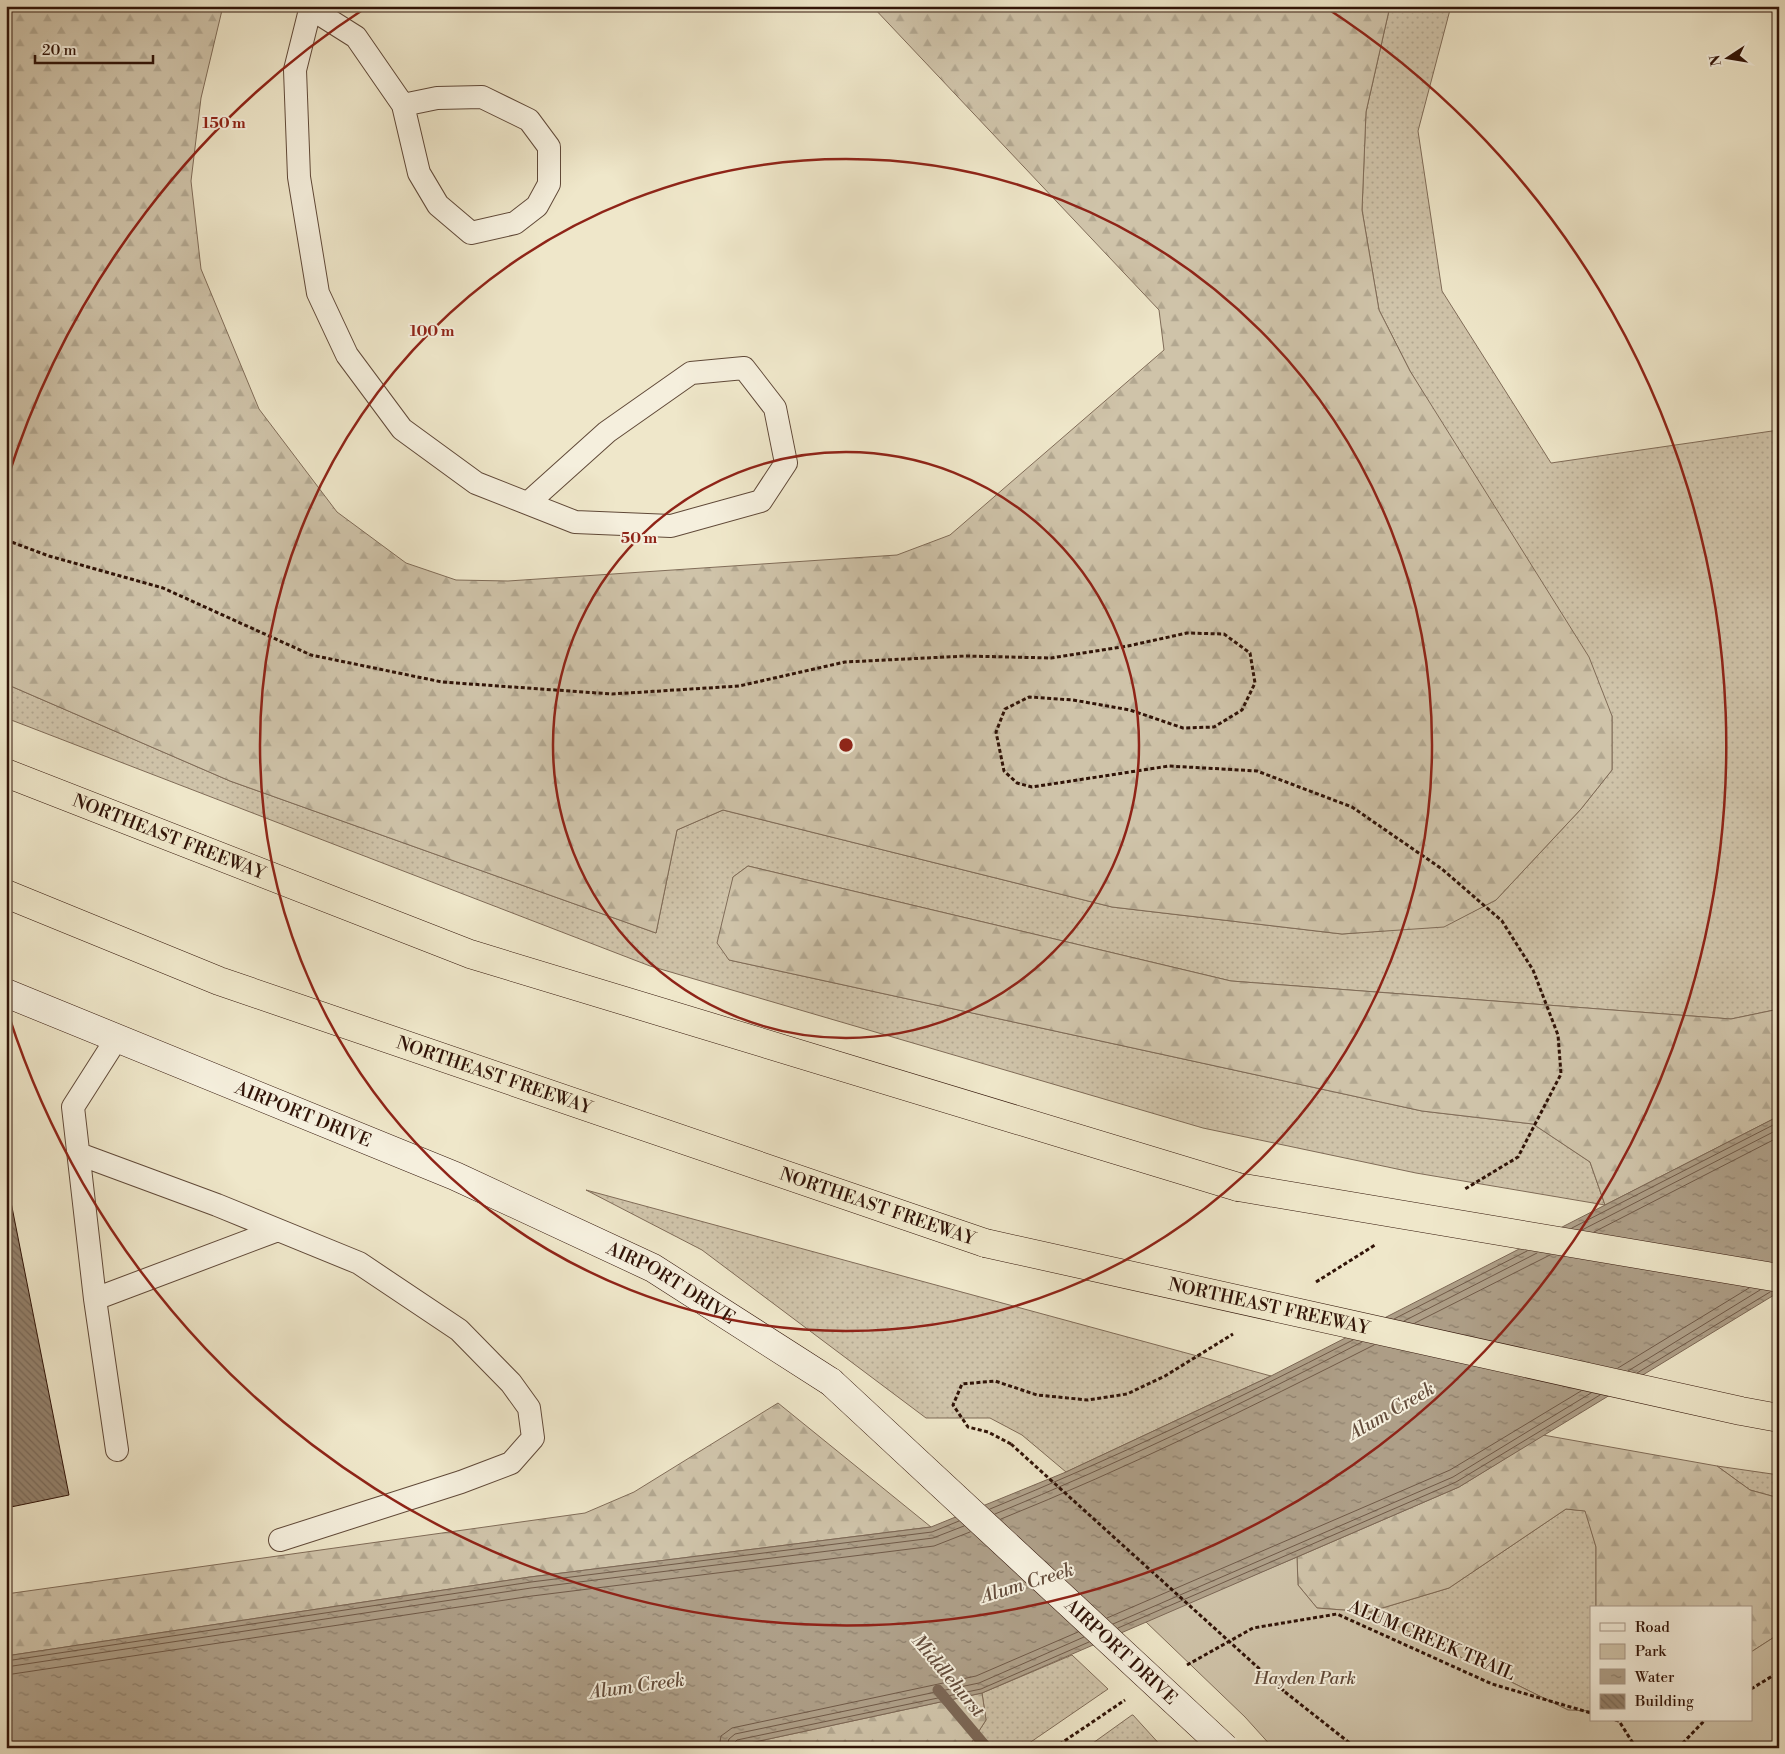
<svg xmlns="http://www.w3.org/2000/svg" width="1785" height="1754" viewBox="0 0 1785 1754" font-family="'Libre Bodoni',serif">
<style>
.grass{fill:url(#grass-dots);stroke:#806c58}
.forest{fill:url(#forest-firs);stroke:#806c58}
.green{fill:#cfc3a9;stroke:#806c58}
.water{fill:url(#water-ripples);stroke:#7c6755}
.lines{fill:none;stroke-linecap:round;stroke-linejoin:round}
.shore{stroke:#705a48;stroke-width:1}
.stream{stroke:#7c6755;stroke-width:11}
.building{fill:url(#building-back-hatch);stroke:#311408}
.lane-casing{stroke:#604938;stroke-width:24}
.secondary-casing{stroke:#311408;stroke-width:29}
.highway-casing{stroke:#311408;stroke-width:29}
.path{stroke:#311408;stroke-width:3;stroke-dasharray:4 2.5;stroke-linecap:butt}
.lane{stroke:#f5efdd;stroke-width:22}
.secondary{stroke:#f5efdd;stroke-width:28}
.highway{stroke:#efe7ca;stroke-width:28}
.secondary-bridge-casing{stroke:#311408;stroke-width:29;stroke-linecap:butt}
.highway-bridge-casing{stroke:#311408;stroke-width:29;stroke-linecap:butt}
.path-bridge{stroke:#311408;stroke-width:3;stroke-dasharray:4 2.5;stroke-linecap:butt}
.secondary-bridge{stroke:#f5efdd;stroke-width:28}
.highway-bridge{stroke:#efe7ca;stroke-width:28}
.ring{fill:none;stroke:#8f2418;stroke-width:2.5}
.labels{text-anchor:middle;stroke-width:4;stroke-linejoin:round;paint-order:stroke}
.street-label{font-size:18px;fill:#311408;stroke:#f5efdd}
.park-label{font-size:18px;font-style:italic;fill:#604938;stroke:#f5efdd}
.water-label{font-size:19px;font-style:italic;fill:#634c3b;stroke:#f5efdd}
.centre{fill:#8f2418;stroke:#f5efdd;stroke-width:2.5}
.ring-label{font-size:15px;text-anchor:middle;font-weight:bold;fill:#8f2418;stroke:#f5efdd;stroke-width:4;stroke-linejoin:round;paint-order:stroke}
</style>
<defs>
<pattern id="grass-dots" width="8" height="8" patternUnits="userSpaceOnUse" patternTransform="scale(1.25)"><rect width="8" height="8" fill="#cfc3a9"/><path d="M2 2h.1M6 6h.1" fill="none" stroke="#b2a790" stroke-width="1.8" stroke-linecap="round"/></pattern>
<pattern id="forest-firs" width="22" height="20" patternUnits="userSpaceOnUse" patternTransform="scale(1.25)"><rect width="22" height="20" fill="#cfc3a9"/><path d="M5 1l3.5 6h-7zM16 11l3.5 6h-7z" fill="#b2a790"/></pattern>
<pattern id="water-ripples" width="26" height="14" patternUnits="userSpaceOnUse" patternTransform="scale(1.25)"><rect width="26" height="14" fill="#ae9f88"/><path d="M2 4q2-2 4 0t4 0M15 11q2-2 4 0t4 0" fill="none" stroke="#8e806d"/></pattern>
<pattern id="building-back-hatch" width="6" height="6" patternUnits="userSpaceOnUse" patternTransform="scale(1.25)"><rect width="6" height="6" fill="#94826d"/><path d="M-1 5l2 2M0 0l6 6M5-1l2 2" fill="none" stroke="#796958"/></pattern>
</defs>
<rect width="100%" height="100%" fill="#efe7ca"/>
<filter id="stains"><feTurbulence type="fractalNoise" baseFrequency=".004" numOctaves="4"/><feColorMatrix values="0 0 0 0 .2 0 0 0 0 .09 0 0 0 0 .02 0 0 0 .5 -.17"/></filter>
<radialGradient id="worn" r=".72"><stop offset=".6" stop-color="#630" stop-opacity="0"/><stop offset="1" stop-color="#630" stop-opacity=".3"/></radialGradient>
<path class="grass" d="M 1390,6 L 1451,6 L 1418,131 L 1442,291 L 1551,463 L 1779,430 L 1779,1009 L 1731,1019 L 1231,981 L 748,866 L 733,877 L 729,960 L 1422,1111 L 1533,1124 L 1590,1162 L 1605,1205 L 1416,1173 L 1203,1128 L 650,966 L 6,718 L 6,684 L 230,781 L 656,933 L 677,830 L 723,810 L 1112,907 L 1342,934 L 1444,926 L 1496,900 L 1581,809 L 1612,770 L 1612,716 L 1410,371 L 1379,310 L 1362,210 L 1366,112 Z
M 586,1190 L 1271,1376 L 1066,1472 L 1022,1435 L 990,1418 L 926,1418 L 702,1250 Z
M 1717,1466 L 1779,1475 L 1779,1498 L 1750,1490 Z
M 1566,1509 L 1586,1511 L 1596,1547 L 1596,1608 L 1591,1608 L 1591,1711 L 1568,1710 L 1369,1612 L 1449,1588 Z
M 1072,1655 L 1108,1689 L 1022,1748 L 968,1748 L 986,1720 L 982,1693 Z
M 1133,1715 L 1163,1748 L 1086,1748 L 1132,1715 Z"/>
<path class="forest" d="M 6,6 L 223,6 L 201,98 L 191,181 L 201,269 L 259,409 L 337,512 L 406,563 L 456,580 L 508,581 L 897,555 L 950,535 L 1164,350 L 1159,310 L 872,6 L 1390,6 L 1366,112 L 1362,210 L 1379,310 L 1410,371 L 1589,657 L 1612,716 L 1612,770 L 1581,809 L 1496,900 L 1444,927 L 1342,934 L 1112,907 L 723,810 L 677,830 L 656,933 L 230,781 L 6,684 Z
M 748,866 L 1231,981 L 1731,1019 L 1779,1009 L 1779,1116 L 1605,1205 L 1590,1162 L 1533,1124 L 1422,1111 L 729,960 L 717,943 L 733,877 Z
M 778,1403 L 931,1527 L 530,1577 L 6,1656 L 6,1594 L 585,1513 L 634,1492 Z
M 1543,1435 L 1717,1466 L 1750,1490 L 1779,1498 L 1779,1634 L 1751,1652 L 1751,1608 L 1596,1608 L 1596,1547 L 1585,1511 L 1566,1509 L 1449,1588 L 1369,1612 L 1317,1608 L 1298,1585 L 1297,1557 L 1459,1487 Z
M 982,1693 L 986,1720 L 968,1748 L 727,1748 Z"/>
<path class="green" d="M 1297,1557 L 1298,1585 L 1317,1608 L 1369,1612 L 1568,1710 L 1591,1711 L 1591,1720 L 1751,1720 L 1751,1652 L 1779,1634 L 1779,1748 L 1273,1748 L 1245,1717 L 1145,1621 Z"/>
<path class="water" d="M 1779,1116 L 1779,1292 L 1459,1487 L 982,1693 L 727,1748 L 6,1748 L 6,1656 L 530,1577 L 931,1527 L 1066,1472 L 1271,1376 Z"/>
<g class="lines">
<path class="shore" d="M 1572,1228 L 1779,1122
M 1582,1230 L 1779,1129
M 1594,1232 L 1779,1137
M 1394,1319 L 1527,1251
M 1404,1321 L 1537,1253
M 1415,1323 L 1550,1255
M 1618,1368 L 1749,1288
M 1628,1371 L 1760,1290
M 1637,1373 L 1770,1292
M 990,1509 C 1113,1459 1234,1401 1353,1340
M 995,1514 C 1120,1463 1242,1404 1362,1342
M 1001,1519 C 1128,1468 1251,1407 1374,1345
M 1107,1618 L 1450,1470 L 1581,1391
M 1113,1624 L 1453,1477 L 1591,1393
M 1118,1628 L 1456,1482 L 1600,1395
M 6,1661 L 531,1582 L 932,1532 L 959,1521
M 6,1667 L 531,1588 L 933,1538 L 964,1526
M 6,1675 L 532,1596 L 934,1546 L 970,1532
M 719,1748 L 721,1736 L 732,1728 L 976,1676 L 1078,1632
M 726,1748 L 729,1739 L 735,1734 L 979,1683 L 1084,1637
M 733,1748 L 734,1743 L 737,1740 L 981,1689 L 1089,1642"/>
<path class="stream" d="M 938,1690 L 987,1748"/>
</g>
<path class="building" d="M 8,1187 L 69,1495 L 6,1508 L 6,1188 Z"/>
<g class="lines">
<defs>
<path id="lane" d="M 311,6 L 295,70 L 299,177 L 318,293 L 347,355 L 402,429 L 476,483 L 575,522 L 671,526 L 761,501 L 786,463 L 775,408 L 744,368 L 691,373 L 607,432 L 528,503
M 310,8 L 356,37 L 403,105 L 419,173 L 438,205 L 471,233 L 515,223 L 537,206 L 549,184 L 549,147 L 529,120 L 482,97 L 437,98 L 403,105
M 117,1038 L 73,1107 L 95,1299 L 117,1450
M 79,1154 L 217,1205 L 359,1263 L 459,1330 L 511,1383 L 529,1408 L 533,1438 L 511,1463 L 461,1482 L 280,1540
M 95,1299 L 278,1230"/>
<g id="secondary">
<path id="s1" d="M 6,993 L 455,1176 L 653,1268 L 831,1382"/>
</g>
<g id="highway">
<path id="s2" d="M 6,773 L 470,954 L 1238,1187"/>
<path id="s3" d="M 6,894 L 219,981 L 985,1243"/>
</g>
</defs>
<use href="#lane" class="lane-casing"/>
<use href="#secondary" class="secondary-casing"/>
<use href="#highway" class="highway-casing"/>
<path class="path" d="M 6,540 L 49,556 L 163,588 L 311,655 L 442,682 L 612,694 L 739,686 L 845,662 L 966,656 L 1051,658 L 1128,646 L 1187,633 L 1224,634 L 1250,653 L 1255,683 L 1242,710 L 1214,727 L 1183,728 L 1130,710 L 1073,700 L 1029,697 L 1005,709 L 996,732 L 1004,771 L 1017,783 L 1032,787 L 1169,766 L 1257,771 L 1352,807 L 1442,869 L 1502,921 L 1533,970 L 1558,1035 L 1561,1074 L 1518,1157 L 1465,1189
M 1316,1282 L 1375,1245
M 1011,1444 L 988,1432 L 968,1427 L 953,1405 L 962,1384 L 995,1381 L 1037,1395 L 1088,1400 L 1127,1394 L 1165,1376 L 1233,1334
M 1187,1665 L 1253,1628 L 1337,1614 L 1492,1684 L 1591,1713
M 1751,1689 L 1779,1672
M 1285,1692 L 1356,1748
M 1615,1720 L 1619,1721 L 1636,1748
M 1054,1748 L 1125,1700
M 1678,1748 L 1705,1720"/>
<use href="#lane" class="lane"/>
<use href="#secondary" class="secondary"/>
<use href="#highway" class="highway"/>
<defs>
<g id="secondary-bridge">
<path id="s4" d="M 831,1382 L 1225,1748"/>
</g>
<g id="highway-bridge">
<path d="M 1238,1187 L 1779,1278"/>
<path id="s5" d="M 985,1243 L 1741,1411 L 1779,1418"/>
</g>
</defs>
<use href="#secondary-bridge" class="secondary-bridge-casing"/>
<use href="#highway-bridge" class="highway-bridge-casing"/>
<path class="path-bridge" d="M 1011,1444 L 1285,1692"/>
<use href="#secondary-bridge" class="secondary-bridge"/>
<use href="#highway-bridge" class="highway-bridge"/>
</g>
<g class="ring">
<circle cx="846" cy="745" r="293"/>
<circle cx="846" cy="745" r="586"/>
<path d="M7 480A880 880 0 0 1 367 7M1325 7A880 880 0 1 1 7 1010"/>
</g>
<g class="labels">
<g class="street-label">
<text dy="6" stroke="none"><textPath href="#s2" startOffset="175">NORTHEAST FREEWAY</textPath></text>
<text dy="6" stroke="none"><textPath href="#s3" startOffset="521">NORTHEAST FREEWAY</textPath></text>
<text dy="6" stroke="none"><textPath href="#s1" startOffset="321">AIRPORT DRIVE</textPath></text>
<text dy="6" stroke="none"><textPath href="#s3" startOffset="926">NORTHEAST FREEWAY</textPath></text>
<text dy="6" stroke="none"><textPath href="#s1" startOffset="726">AIRPORT DRIVE</textPath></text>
<text dy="6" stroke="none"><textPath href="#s5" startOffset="291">NORTHEAST FREEWAY</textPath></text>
<text transform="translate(1432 1640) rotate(23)" y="6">ALUM CREEK TRAIL</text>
<text dy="6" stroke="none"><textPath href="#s4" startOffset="396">AIRPORT DRIVE</textPath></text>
</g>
<g class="park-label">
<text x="1305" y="1684">Hayden Park</text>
</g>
<g class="water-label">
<text transform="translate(1391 1410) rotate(-30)" y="7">Alum Creek</text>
<text transform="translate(1027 1582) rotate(-17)" y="7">Alum Creek</text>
<text transform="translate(949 1675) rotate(50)" y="7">Middlehurst</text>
<text transform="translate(637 1685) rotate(-8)" y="7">Alum Creek</text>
</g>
</g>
<circle cx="846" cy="745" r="8" class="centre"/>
<g class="ring-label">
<text x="224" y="128">150 m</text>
<text x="432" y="336">100 m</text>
<text x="639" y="543">50 m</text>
</g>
<rect width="1785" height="1754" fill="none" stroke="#efe7ca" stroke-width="25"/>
<rect x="8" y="8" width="1770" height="1739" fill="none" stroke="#311408" stroke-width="2.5"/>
<rect x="12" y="12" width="1760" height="1729" fill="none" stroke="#311408"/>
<rect x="1590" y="1606" width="162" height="115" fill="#f5efdd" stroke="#a79788"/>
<rect x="1600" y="1623" width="25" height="8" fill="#f5efdd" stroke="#a79788"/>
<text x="1635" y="1632" font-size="15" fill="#311408">Road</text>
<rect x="1600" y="1644" width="25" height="15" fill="#cfc3a9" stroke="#a79788"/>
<text x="1635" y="1656" font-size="15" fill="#311408">Park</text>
<rect x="1600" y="1669" width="25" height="15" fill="url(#water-ripples)" stroke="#a79788"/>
<text x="1635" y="1682" font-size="15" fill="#311408">Water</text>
<rect x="1600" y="1694" width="25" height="15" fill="url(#building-back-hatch)" stroke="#a79788"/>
<text x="1635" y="1706" font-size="15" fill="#311408">Building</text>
<g transform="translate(1728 58) rotate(258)" stroke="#f5efdd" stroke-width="4" paint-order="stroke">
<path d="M0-4L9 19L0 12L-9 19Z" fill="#311408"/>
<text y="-8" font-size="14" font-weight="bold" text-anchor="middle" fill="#311408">N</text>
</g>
<path d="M35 55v8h118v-8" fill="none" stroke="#311408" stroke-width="2.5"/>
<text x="42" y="55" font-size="15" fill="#311408" stroke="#f5efdd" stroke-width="4" paint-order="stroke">20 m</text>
<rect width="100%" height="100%" filter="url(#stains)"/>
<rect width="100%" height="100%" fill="url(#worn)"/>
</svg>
